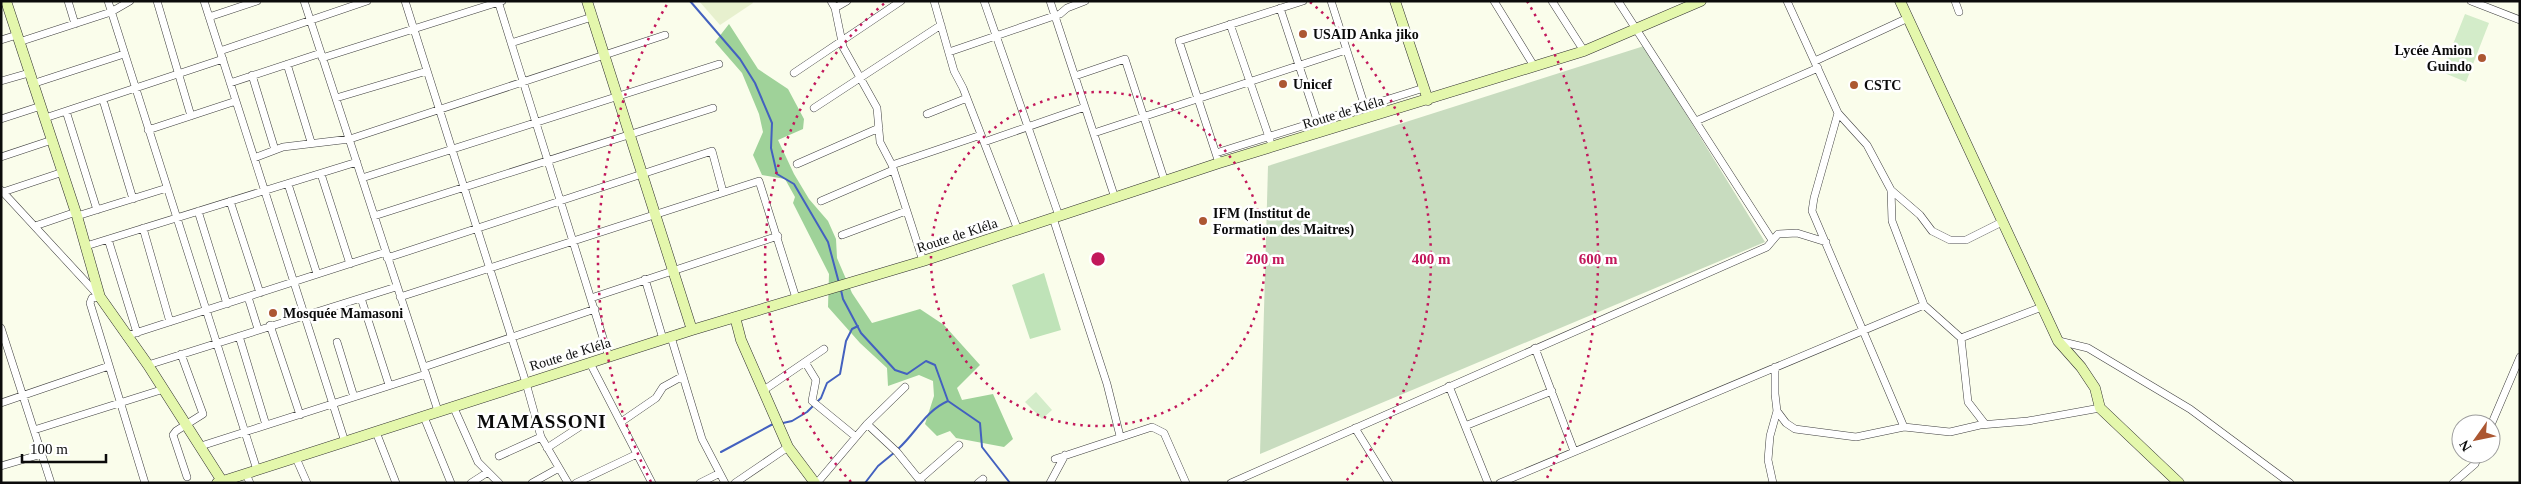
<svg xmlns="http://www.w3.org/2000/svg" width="2521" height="484" viewBox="0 0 2521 484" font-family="Georgia,serif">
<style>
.farmland{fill:#e7f0ce}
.green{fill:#bfe3b8}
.forest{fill:#9fd299}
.cemetery{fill:#c8dcbf}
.pitch{fill:#d3ecc9}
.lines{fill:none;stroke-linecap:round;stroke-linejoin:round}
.stream{stroke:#4361bf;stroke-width:2}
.street-casing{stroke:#3e3e3e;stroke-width:8}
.secondary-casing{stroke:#2d2d2d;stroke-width:11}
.street{stroke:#fff;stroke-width:7}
.secondary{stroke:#e4f7ac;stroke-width:10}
.ring{fill:none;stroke:#c2185b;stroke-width:2.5;stroke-dasharray:2.5 5}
.poi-dot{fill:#ac5732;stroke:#fff;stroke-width:2}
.labels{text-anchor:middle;stroke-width:5;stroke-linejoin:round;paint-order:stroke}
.poi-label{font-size:14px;font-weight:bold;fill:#0b0b0b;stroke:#fff;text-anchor:start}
.street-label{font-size:14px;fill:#0b0b0b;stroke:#fff}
.district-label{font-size:19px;font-weight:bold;letter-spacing:1px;fill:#0b0b0b;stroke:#fff}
.centre{fill:#c2185b;stroke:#fff;stroke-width:2.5}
.ring-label{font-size:15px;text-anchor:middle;font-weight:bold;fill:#c2185b;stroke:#fff;stroke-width:5;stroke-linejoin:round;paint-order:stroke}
</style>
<rect width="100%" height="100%" fill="#fafdeb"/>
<path class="farmland" d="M 699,1 L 752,1 L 753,3 L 720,25 Z"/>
<path class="green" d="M 1044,273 L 1061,330 L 1030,339 L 1012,285 Z"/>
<path class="forest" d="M 729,24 L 758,69 L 788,89 L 804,119 L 803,129 L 778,140 L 794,174 L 809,199 L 828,221 L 836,239 L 837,258 L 852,293 L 872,323 L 920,309 L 944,325 L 980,365 L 957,388 L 962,400 L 993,394 L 1013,439 L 1004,447 L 956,438 L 950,431 L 937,436 L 925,424 L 934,396 L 933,381 L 919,375 L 888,386 L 887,368 L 860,343 L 828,307 L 829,274 L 793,203 L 795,197 L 785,179 L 762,175 L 753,155 L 763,132 L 759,114 L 742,73 L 715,42 Z"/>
<path class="cemetery" d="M 1644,46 L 1765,242 L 1260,454 L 1268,166 Z"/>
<path class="pitch" d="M 2465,14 L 2489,23 L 2466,82 L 2442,72 Z
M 1036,392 L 1052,410 L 1042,419 L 1025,402 Z"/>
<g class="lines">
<path class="stream" d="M 690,1 L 740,59 L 755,83 L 772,123 L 771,148 L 777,174 L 794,184 L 828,242 L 839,283
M 841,290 L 843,299 L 861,333 L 895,370 L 907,374 L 926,361 L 935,365 L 948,401 L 980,423 L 982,447 L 1010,483
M 783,423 L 792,421 L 807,412 L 821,398 L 827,383 L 840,374 L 846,341 L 852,329 L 858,326
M 898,449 C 916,433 925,411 948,401
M 721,452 L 773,424
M 865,483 L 878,466 L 895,452"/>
<defs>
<path id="street" d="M 68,1 L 75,24
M 108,1 L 257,470
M 157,1 L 191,116
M 204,1 L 345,442
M 304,1 L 438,411
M 405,1 L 526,383 L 541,437 L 568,483
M 498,1 L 609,357
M 831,1 L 835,8 L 843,47 L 877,108 L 880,142 L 892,165 L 923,261
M 934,1 L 954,71 L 963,88 L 1018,230
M 984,1 L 1059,216
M 1050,1 L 1115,198
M 1331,1 L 1365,107
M 1494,1 L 1534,66
M 1552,1 L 1584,51
M 1618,1 L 1772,240
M 1787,1 L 1838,113 L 1867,145 L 1891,190 L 1920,215 L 1932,231 L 1950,240 L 1966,240 L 2002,222
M 1955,1 L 1959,12
M 2471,1 L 2520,20
M 835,8 L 847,1
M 1280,8 L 1319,126
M 209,17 L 257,1
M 1230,24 L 1270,140
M 1,40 L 17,35
M 19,42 L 111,12 L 130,1
M 511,43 L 592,17
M 220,51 L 367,1
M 949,52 L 1060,14 L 1067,8 L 1085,1
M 322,58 L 502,1
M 1815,61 L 1908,18
M 287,64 L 311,142
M 794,73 L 901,1
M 252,75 L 275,150
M 1075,76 L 1125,59 L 1165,182
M 1,81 L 29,73
M 230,83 L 321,53
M 32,84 L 124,54
M 336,98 L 427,71
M 103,100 L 133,199
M 814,108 L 941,25
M 66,111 L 97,210
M 1838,113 L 1814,198 L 1812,211 L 1904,427
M 927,114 L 967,98
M 45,118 L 223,59
M 1,119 L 41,106
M 1696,121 L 1818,68
M 148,130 L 236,101
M 1094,133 L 1346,50
M 984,142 L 1085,107
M 1216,153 L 1424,88
M 1,157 L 52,140
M 254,158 L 283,147 L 350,139 L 665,35
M 1219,163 L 1179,41 L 1303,1
M 797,164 L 879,128
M 892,165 L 981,135
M 321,174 L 350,264
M 362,178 L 719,64
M 288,184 L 317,274
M 1,190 L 98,295
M 1891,190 L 1892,221 L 1924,305 L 1961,338 L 1968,402 L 1985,424
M 3,192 L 63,172
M 230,201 L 260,293
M 821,201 L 893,170
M 198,211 L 227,304
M 77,216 L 167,188
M 374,216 L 713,108
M 1053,218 L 1107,384 L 1120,436
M 35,226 L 76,212
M 143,228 L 170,322
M 842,235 L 906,211
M 108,239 L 137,333
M 86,246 L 357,162
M 387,258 L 712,151 L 723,192
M 645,279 L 663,339
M 100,297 L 92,298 L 90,303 L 145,483
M 248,297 L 258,329
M 400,297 L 759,181 L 796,298
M 361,298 L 389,385
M 591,298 L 778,236
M 270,325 L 300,415
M 1,328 L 51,483
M 126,336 L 386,252
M 239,336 L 266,425
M 671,337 L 702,439 L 725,483
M 1961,338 L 2042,307
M 2059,341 L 2088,348 L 2190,409 L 2290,483
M 337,342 L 354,397
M 1535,348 L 1574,451
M 181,354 L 203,414 L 176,431 L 173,435 L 187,477
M 805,362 L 816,380 L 812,401 L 856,437
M 590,363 L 652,483
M 148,365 L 396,287
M 424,367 L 595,309
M 1449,386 L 1488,483
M 764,390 L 824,349
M 1,403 L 109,366
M 453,406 L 478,462 L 499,483
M 1777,411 L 1786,423 L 1795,429 L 1856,437 L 1904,427 L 1950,432 L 1980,425 L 2028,421 L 2100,408
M 424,417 L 451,483
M 621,422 L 656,398 L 663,387 L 683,376
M 867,424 L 897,452 L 922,483
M 2491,425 L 2520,357
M 1465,426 L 1552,391
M 1355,428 L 1389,483
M 34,430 L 164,389
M 376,432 L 396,483
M 201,446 L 426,374
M 547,448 L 587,422
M 499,456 L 541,437
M 296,458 L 307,483
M 1055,459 L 1152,427 L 1164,433 L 1186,483
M 1,466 L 42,454
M 246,474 L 250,483
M 920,479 L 959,445
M 471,483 L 488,472
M 532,483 L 559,468
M 576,483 L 637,454
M 700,483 L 718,474
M 735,483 L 788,447
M 817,483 L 867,424 L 905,387
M 978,483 L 983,479
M 1050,483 L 1065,455
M 1231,483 L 1767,247 L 1778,234 L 1797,233 L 1826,242
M 1500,483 L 1924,305
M 1773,483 L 1768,460 L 1770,436 L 1777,411 L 1775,394 L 1775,367
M 2453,483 L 2475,464 L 2479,454"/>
<path id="secondary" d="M 6,1 L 77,216 L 100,297 L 148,365 L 222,481
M 587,1 L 692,330
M 1395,1 L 1428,100
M 1900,1 L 2058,341 L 2081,367 L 2095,388 L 2100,408 L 2179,483
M 735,317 L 741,340 L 788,447 L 815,483
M 217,483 L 692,330 L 923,261 L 1219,163 L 1584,51 L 1701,1"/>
</defs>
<use href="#street" class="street-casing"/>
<use href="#secondary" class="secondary-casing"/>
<use href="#street" class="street"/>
<use href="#secondary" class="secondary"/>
</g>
<g class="ring">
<circle cx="1098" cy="259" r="167"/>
<path d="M851 482A333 333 0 0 1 886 2M1310 2A333 333 0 0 1 1345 482"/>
<path d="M651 482A500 500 0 0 1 669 1M1527 1A500 500 0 0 1 1545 482"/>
</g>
<g class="poi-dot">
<circle cx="1303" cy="34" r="5"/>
<circle cx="2482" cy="58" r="5"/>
<circle cx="1283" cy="84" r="5"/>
<circle cx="1854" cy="85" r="5"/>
<circle cx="1203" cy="221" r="5"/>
<circle cx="273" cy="313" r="5"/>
</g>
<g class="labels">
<g class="poi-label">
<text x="1313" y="39">USAID Anka jiko</text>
<text x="2472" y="55" text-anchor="end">Lycée Amion<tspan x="2472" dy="16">Guindo</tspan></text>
<text x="1293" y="89">Unicef</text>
<text x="1864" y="90">CSTC</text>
<text x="1213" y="218">IFM (Institut de<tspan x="1213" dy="16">Formation des Maitres)</tspan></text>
<text x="283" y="318">Mosquée Mamasoni</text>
</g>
<g class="street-label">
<text transform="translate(1343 112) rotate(-17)" y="5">Route de Kléla</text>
<text transform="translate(957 235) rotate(-18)" y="5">Route de Kléla</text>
<text transform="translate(570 354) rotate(-17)" y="5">Route de Kléla</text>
</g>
<g class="district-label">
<text x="542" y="428">MAMASSONI</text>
</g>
</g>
<circle cx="1098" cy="259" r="8" class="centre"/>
<g class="ring-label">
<text x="1265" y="264">200 m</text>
<text x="1431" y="264">400 m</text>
<text x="1598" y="264">600 m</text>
</g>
<rect width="2521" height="484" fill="none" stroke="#0b0b0b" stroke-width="5"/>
<g transform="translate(2476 439) rotate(237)"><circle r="24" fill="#ffffff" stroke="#9d9d9d"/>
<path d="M0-4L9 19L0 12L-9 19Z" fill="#ac5732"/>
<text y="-8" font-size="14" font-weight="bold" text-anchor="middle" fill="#0b0b0b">N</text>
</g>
<path d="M22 454v8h84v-8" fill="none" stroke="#0b0b0b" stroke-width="2.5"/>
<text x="30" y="454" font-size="15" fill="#0b0b0b" stroke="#ffffff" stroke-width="4" paint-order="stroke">100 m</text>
</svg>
